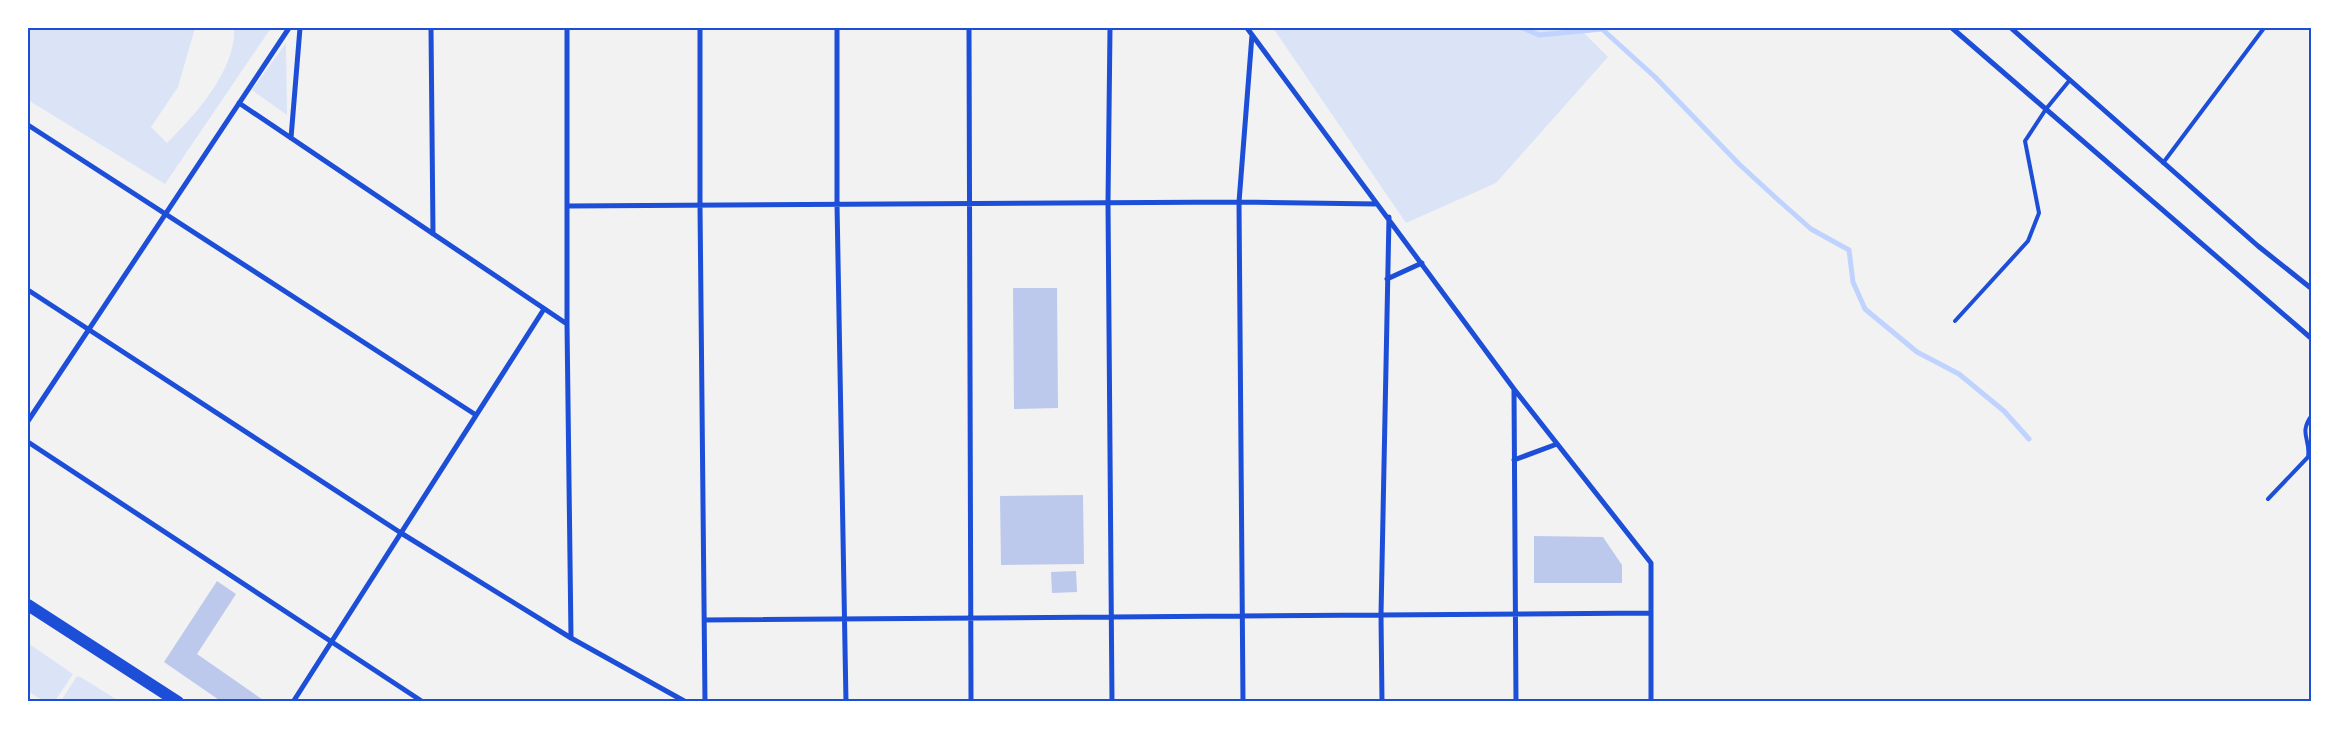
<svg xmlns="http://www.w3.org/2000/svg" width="2339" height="729" viewBox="0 0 2339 729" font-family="'IBM Plex Sans',sans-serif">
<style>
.green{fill:#dbe4f7}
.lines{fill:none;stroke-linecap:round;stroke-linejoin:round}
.stream{stroke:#bfd3fe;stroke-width:5}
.building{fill:#bdc9ec}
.service{stroke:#1d4ed8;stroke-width:4}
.minor{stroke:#1d4ed8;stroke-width:5}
.primary{stroke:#1d4ed8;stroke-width:12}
.neatline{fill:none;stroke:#1d4ed8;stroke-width:2}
</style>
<rect width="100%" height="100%" fill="#f2f2f2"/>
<path class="green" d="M 28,28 L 195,28 L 178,87 L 151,127 L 167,143 C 196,114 236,70 234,28 L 271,28 L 165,184 L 28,100 Z
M 1273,28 L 1579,28 L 1608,57 L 1496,183 L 1406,223 Z
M 286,43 L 287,115 L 252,90 Z
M 28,643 L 73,674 L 55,701 L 43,701 L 28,691 Z
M 77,676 L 82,678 L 119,701 L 61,701 Z"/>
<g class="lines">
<path class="stream" d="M 1523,28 L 1539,35 L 1602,29 L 1655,77 L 1739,164 L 1776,198 L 1811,229 L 1849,250 L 1853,282 L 1865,309 L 1917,352 L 1959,374 L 2004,411 L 2029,439"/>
</g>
<path class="building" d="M 1013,288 L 1057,288 L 1058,408 L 1014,409 Z
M 1083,495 L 1084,564 L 1001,565 L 1000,496 Z
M 1534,536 L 1603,537 L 1622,565 L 1622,583 L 1534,583 Z
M 1076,571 L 1077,592 L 1052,593 L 1051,572 Z
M 217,581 L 236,594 L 197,654 L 266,702 L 222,702 L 164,662 Z"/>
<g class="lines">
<path class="service" d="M 2163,163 L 2264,28
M 1955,321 L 2028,241 L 2039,213 L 2025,141 L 2046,109 L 2069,81
M 2268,499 L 2308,457 C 2311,439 2298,434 2312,415"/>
<path class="minor" d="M 431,28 L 433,234
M 567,28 L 567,324 L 571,638
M 700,28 L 700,205 L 705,702
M 837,28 L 837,204 L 846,702
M 969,28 L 971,702
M 1110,28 L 1108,202 L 1112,702
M 1247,28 L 1514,389 L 1651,563 L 1651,702
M 1952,28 L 2312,339
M 2011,28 L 2258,246 L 2312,289
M 239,103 L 567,324
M 28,125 L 476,415
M 291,138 L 300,28
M 568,206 L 1239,202 L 1377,204
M 1387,279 L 1422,263
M 28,290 L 401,533 L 571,638 L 686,702
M 1514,390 L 1516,702
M 28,421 L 289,28
M 28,442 L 423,702
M 1514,460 L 1557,444
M 704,620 L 1650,613
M 293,702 L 544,309
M 1243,702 L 1239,202 L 1252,35
M 1382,702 L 1381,615 L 1389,217"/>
<path class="primary" d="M 28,605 L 178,702"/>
</g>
<rect width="2339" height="729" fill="none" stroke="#ffffff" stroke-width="58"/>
<rect x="29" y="29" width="2281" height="671" class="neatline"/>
</svg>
